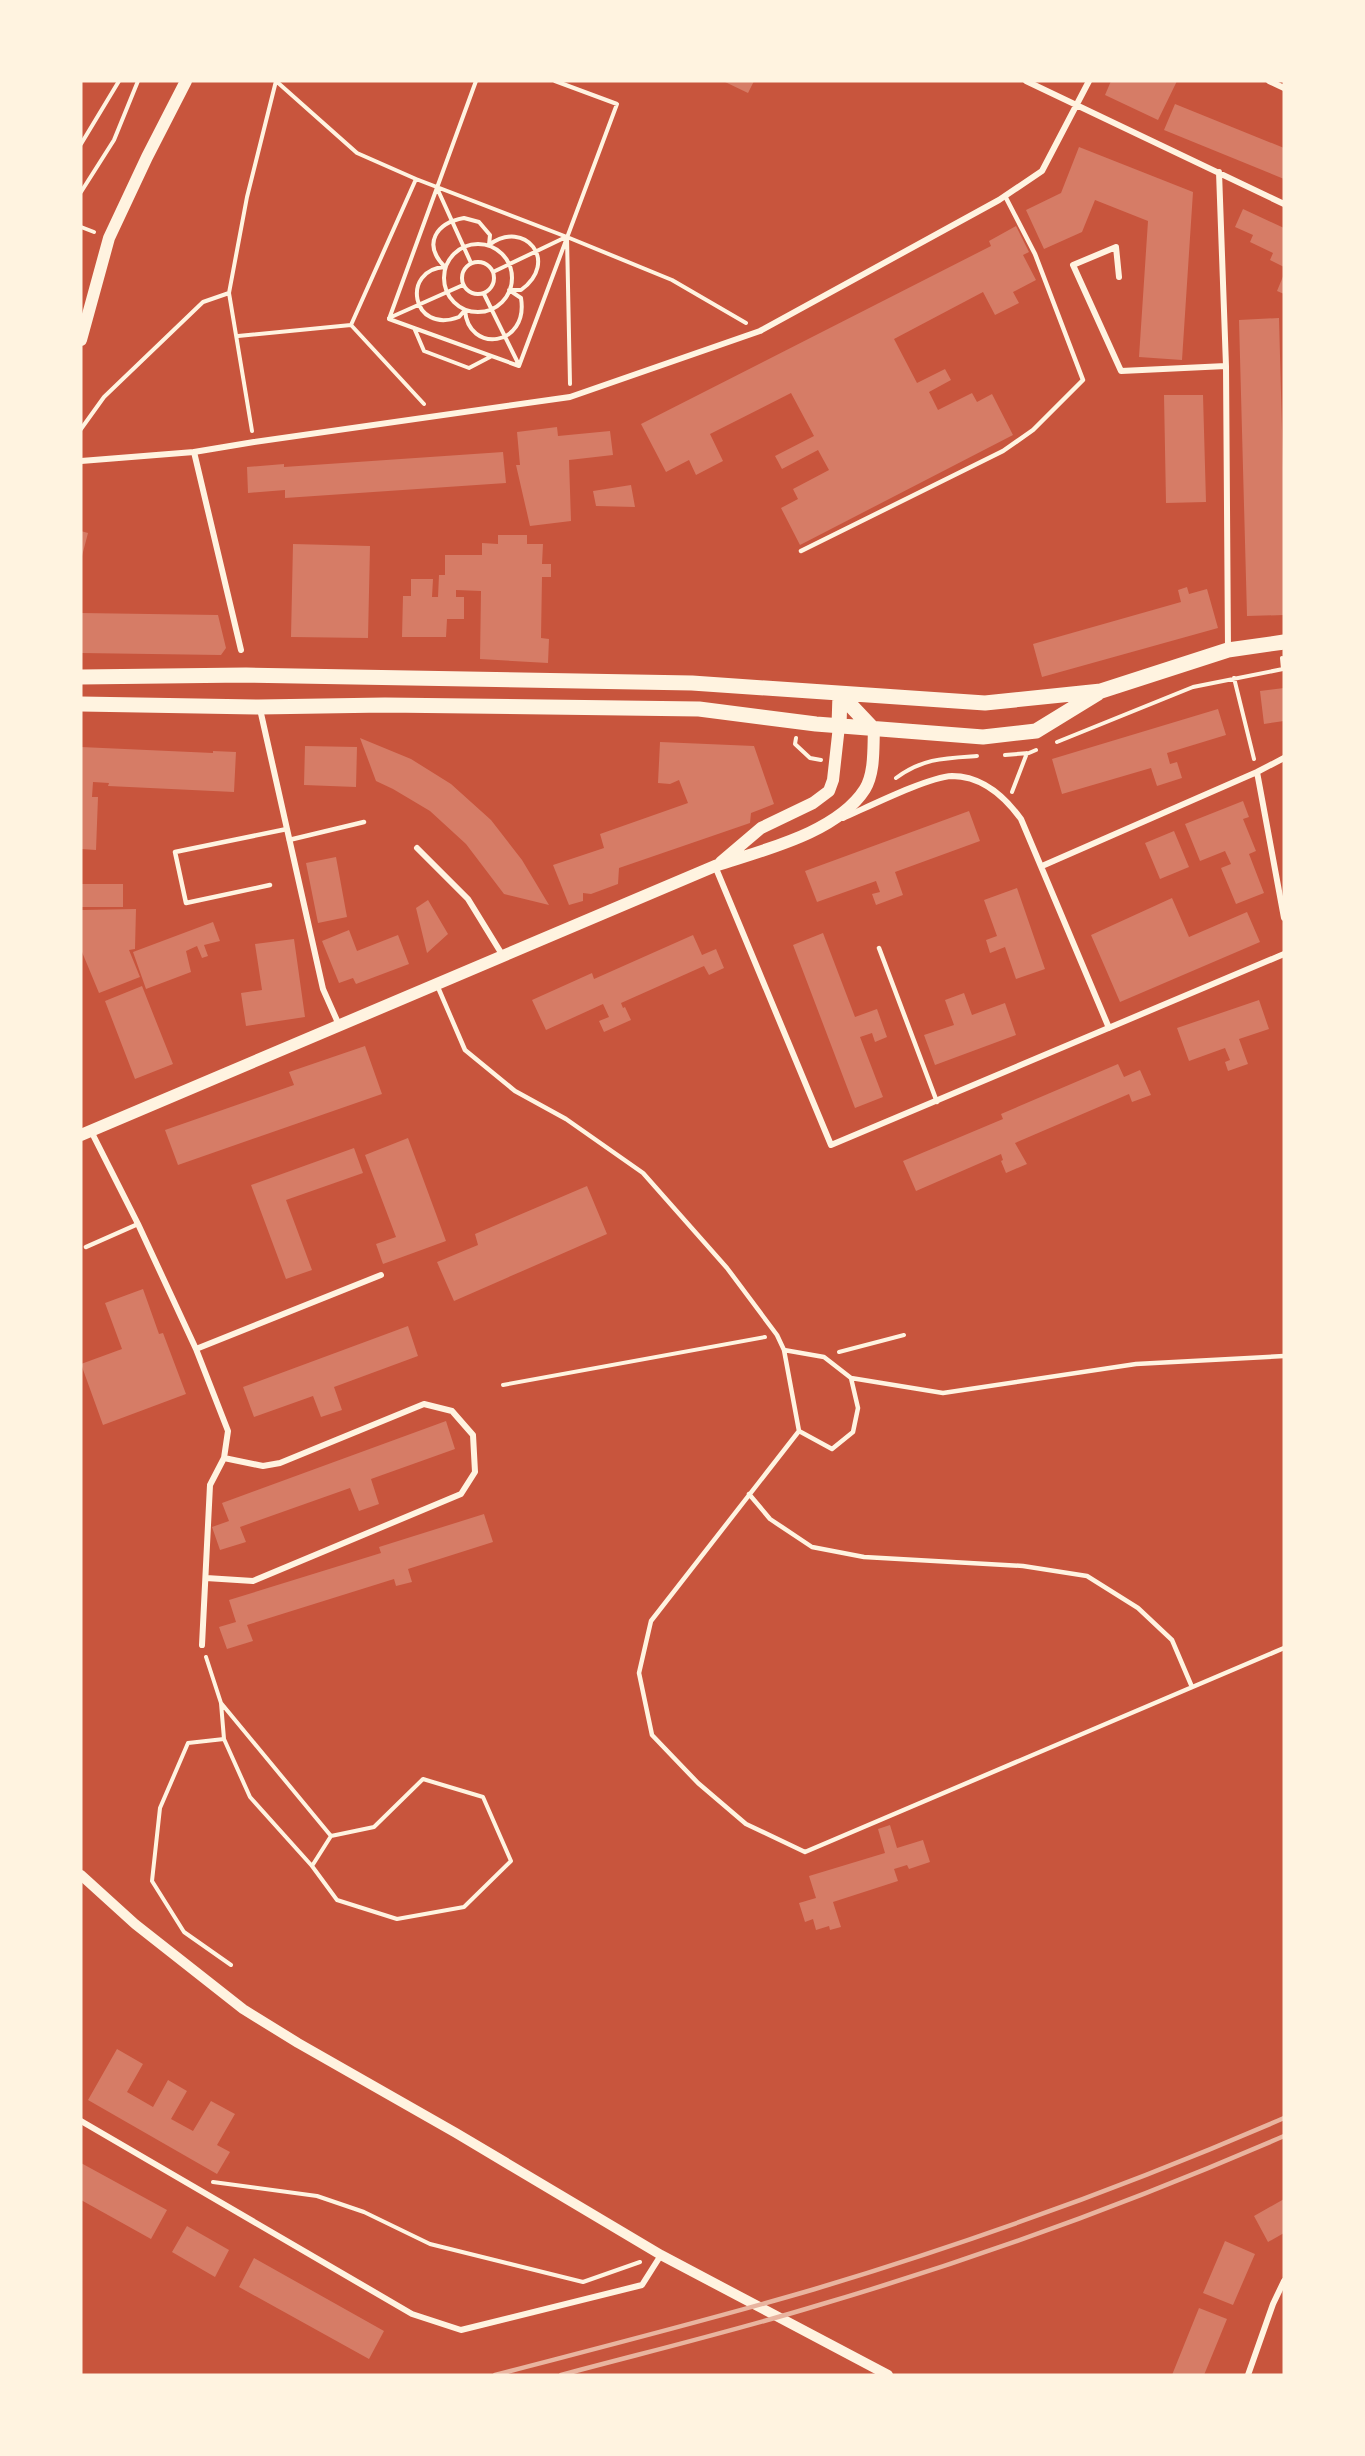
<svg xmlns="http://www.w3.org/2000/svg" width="1365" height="2456" viewBox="0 0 1365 2456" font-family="'Exo 2',sans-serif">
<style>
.building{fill:#d67c66}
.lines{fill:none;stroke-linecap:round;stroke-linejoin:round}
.path{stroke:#fff3e0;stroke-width:4}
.service{stroke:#fff3e0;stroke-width:4.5}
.minor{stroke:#fff3e0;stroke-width:6}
.tertiary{stroke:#fff3e0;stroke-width:10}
.secondary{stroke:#fff3e0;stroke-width:12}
.primary{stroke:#fff3e0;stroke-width:15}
.rail{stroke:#e9b49f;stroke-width:4.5}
</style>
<rect width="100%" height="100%" fill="#c8553d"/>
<path class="building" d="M 723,81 L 754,81 L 748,93 Z
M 1111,81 L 1177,81 L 1158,120 L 1105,95 Z
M 1175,104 L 1284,148 L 1284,179 L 1164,130 Z
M 1079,147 L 1193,192 L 1182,360 L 1139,357 L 1148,221 L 1095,200 L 1082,232 L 1044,249 L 1026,210 L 1061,193 Z
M 1243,209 L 1284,228 L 1284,267 L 1270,260 L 1273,253 L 1250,242 L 1253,235 L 1235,227 Z
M 1016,226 L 1029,252 L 1023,255 L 1036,280 L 1013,292 L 1019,303 L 995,315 L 983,292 L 894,339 L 917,383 L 945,369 L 951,380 L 929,392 L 938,410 L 972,393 L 977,402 L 992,394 L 1013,435 L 800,545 L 781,508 L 798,499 L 793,489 L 829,470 L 818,450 L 782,469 L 775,456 L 814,436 L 791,393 L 710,434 L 723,461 L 696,475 L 689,460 L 666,472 L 641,424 L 991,246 L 989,241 Z
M 1284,274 L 1284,294 L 1277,291 Z
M 1279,318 L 1284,505 L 1284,615 L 1247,616 L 1239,320 Z
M 1164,395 L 1203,395 L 1206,502 L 1166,503 Z
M 557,427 L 558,436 L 610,431 L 613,455 L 569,460 L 571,521 L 530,526 L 516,465 L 520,465 L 517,432 Z
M 503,452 L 506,483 L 285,498 L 285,490 L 248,493 L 247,467 L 284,464 L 284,467 Z
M 631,485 L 635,507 L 596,506 L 593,491 Z
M 81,531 L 88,533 L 82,556 L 81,556 Z
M 498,535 L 527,535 L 527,544 L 543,544 L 542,564 L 551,564 L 551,577 L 542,577 L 541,638 L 549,639 L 548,663 L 480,659 L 481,591 L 456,590 L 456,597 L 464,597 L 464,619 L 447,619 L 446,637 L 402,637 L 403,596 L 411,596 L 411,579 L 433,579 L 432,597 L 438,597 L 439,575 L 445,575 L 445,555 L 482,555 L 482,543 L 498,544 Z
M 293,544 L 370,546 L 368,638 L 291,637 Z
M 1187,587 L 1189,594 L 1207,589 L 1218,628 L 1042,677 L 1033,644 L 1181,602 L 1178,590 Z
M 81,613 L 218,615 L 226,648 L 221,655 L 81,653 Z
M 1284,688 L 1284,721 L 1264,724 L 1260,691 Z
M 1218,709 L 1226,735 L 1167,753 L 1170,764 L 1177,762 L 1182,778 L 1157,786 L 1151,768 L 1062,794 L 1052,759 Z
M 360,738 L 411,759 L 451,784 L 491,820 L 522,860 L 549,905 L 504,894 L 466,844 L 430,811 L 393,789 L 376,781 Z
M 660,742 L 754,746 L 774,804 L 751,813 L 750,823 L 619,868 L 618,884 L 591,894 L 583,893 L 583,901 L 569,905 L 553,865 L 604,848 L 600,834 L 688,803 L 679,780 L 670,784 L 658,783 Z
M 305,746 L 357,747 L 356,787 L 304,785 Z
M 81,747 L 213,753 L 213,751 L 236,752 L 234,792 L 108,786 L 109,783 L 93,782 L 92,797 L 98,797 L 96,850 L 81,849 Z
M 1243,801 L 1249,817 L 1243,819 L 1256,851 L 1249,854 L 1264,893 L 1236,904 L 1221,868 L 1231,864 L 1225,851 L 1200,861 L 1185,824 Z
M 969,811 L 980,841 L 895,872 L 903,895 L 876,905 L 872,894 L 880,892 L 876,881 L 817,902 L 805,871 Z
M 1174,831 L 1189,867 L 1160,879 L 1145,843 Z
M 336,857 L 347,917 L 318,923 L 306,863 Z
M 81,884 L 123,884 L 123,907 L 81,907 Z
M 1017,888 L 1045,969 L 1016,979 L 1005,947 L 990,953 L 986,940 L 997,936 L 984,900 Z
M 1172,898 L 1189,937 L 1247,912 L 1260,942 L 1120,1002 L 1091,935 Z
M 428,900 L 448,934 L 427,953 L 416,908 Z
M 136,909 L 135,949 L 129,950 L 140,977 L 99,993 L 82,952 L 82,910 Z
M 213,922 L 220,941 L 204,945 L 208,956 L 202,958 L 197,946 L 186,951 L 191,972 L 146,989 L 133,952 Z
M 349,930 L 357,951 L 398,935 L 409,964 L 356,984 L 353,978 L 339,983 L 322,941 Z
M 823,933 L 855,1017 L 877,1009 L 887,1037 L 875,1042 L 872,1033 L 860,1037 L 883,1097 L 855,1108 L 793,945 Z
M 693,935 L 702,955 L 716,949 L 724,968 L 709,975 L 704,966 L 621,1003 L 623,1008 L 625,1007 L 631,1020 L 604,1032 L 599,1021 L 609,1017 L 603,1004 L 546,1030 L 532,1000 L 592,973 L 594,979 Z
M 294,939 L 305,1017 L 246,1026 L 241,993 L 262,990 L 255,944 Z
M 142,986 L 173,1064 L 135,1079 L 105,1001 Z
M 964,993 L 972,1015 L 1005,1003 L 1016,1035 L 935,1065 L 924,1035 L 954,1025 L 945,1000 Z
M 1259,1000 L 1269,1029 L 1239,1039 L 1248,1064 L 1228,1071 L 1225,1062 L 1230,1060 L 1225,1048 L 1189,1061 L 1177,1028 Z
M 365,1046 L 382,1094 L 178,1165 L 165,1130 L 294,1085 L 289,1072 Z
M 1118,1064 L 1124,1077 L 1140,1070 L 1151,1095 L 1132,1102 L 1129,1094 L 1015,1143 L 1027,1164 L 1006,1173 L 1001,1161 L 1003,1160 L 1001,1154 L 916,1191 L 903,1161 L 1003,1119 L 1001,1114 Z
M 408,1138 L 446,1241 L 383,1264 L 376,1244 L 396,1237 L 365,1155 Z
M 354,1148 L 363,1173 L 286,1200 L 312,1270 L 286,1279 L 251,1185 Z
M 587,1186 L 607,1234 L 454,1301 L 437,1262 L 478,1245 L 475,1234 Z
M 143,1289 L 159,1334 L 163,1333 L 186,1394 L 103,1425 L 81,1364 L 122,1349 L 105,1303 Z
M 408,1326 L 418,1356 L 334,1387 L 342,1410 L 321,1417 L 313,1396 L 254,1417 L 243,1387 Z
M 446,1421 L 455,1449 L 371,1479 L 379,1504 L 359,1511 L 350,1488 L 240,1527 L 246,1542 L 220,1550 L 212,1527 L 229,1521 L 222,1503 Z
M 484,1514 L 493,1542 L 408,1569 L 412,1582 L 396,1586 L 394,1579 L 247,1625 L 253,1641 L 227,1649 L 219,1627 L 236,1622 L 229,1600 L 381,1553 L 379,1547 Z
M 890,1825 L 897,1848 L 923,1840 L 930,1862 L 909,1869 L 907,1865 L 894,1869 L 898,1881 L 833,1902 L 841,1927 L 830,1930 L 829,1926 L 816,1930 L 813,1919 L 805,1922 L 799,1903 L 816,1898 L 809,1876 L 885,1853 L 878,1829 Z
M 117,2049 L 143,2064 L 127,2092 L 153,2107 L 168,2080 L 187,2091 L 171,2119 L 193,2131 L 211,2101 L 235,2114 L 217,2145 L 230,2152 L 217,2174 L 88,2100 Z
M 81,2163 L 167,2210 L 151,2239 L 81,2200 Z
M 1284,2199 L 1284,2233 L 1268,2242 L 1254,2216 Z
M 187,2226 L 229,2250 L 215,2277 L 172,2252 Z
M 1225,2241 L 1255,2254 L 1233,2305 L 1203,2293 Z
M 254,2258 L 384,2331 L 369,2359 L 239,2287 Z
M 1199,2308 L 1227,2319 L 1204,2375 L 1172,2375 Z"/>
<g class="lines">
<path class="path" d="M 276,81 L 357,153 L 416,179 L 567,237
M 476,81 L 389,319 L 519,366 L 617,104 L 555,81
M 81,144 L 119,81
M 437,188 L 471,263
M 81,192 L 114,140 L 138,81
M 464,218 L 479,222 L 490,235 L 489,245 C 525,218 560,262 521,290 L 509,290 L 521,298 C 529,347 468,354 465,310 L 459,317 C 411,335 401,269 445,267 C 422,244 436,223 464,218 Z
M 81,227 L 94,232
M444 278a34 34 0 1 1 68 0a34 34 0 1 1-68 0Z
M462 278a16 16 0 1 1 32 0a16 16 0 1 1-32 0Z
M 493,272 L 566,237
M 229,293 L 252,431
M 484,294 L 519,365
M 389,318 L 463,285
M 351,325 L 416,179
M 415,330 L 424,351 L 469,368 L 490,357
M 238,336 L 351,325 L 424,404
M 570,384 L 567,237 L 672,280 L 746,323
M 81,429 L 104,397 L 203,302 L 229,293 L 247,197 L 276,81
M 1234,678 L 1254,759
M 796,738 L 795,744 L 810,758 L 821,760
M 1057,742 L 1193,687 L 1283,669 L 1282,658
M 1005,755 L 1029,753 L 1036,750
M 896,778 C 923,758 945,758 977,756
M 1012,792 L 1027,753
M 839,1352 L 904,1335
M 503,1385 L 765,1337
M 206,1657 L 221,1703
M 221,1703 L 331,1836 L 374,1827 L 423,1779 L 483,1797 L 511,1861 L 464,1907 L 397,1919 L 337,1900 L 312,1866 L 250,1797 L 224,1739 Z
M 224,1739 L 188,1743 L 160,1808 L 152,1881 L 184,1932 L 231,1965
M 312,1866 L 331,1836
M 213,2182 L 317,2196 L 364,2212 L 430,2244 L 583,2282 L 640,2262"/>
<path class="service" d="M 801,551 L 1003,451 L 1033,430 L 1083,380 L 1035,254 L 1005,196
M 289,840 L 364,822
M 270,885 L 186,903 L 175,852 L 287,829
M 879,948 L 937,1102
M 437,985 L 465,1050 L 515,1091 L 566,1119 L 643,1173 L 727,1268 L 777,1335 L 784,1350 L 799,1431 L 651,1621 L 639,1673 L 652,1735 L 698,1783 L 746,1824 L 805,1852 L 1284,1648
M 86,1247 L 138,1224
M 784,1350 L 824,1357 L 851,1378 L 943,1393 L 1136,1364 L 1284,1356
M 799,1431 L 832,1449 L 853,1432 L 858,1408 L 851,1378
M 749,1494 L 770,1519 L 812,1547 L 864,1557 L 1023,1566 L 1087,1576 L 1138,1608 L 1172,1640 L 1192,1687"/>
<path class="minor" d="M 1026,81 L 1284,204
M 1269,81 L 1284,88
M 1219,172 L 1226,366 L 1228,649
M 1119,277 L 1116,247 L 1073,265 L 1121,371 L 1226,366
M 194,452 L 241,650
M 81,461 L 194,452 L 254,442 L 570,397 L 760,331 L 999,200 L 1042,171 L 1089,81
M 260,709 L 323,989 L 339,1025
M 1257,772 L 1284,918
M 843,818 C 868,807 928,777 952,776 C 982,776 1005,797 1021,819 L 1109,1028
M 417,848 L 468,899 L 503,956
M 715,866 L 831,1145 L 1284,954
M 1042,866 L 1257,772 L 1284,758
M 91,1131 L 138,1224 L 196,1349 L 228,1431 L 224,1458 L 210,1485 L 202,1645
M 196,1349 L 381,1275
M 206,1578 L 253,1581 L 461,1494 L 475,1472 L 473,1435 L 452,1411 L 424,1404 L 280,1463 L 263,1466 L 224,1458
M 81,2121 L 412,2314 L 461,2330 L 642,2285 L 661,2255
M 1248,2375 L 1273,2304 L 1284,2281"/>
<path class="tertiary" d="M 81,1875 L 135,1924 L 243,2009 L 298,2043 L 456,2133 L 661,2255 L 888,2375"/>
<path class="secondary" d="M 81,340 L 109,238 L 147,157 L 186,81
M 721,862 L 761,828 L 813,803 L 829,791 L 833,780 L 839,726
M 81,1135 L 715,866 C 763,850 837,833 865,789 C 875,772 873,748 874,730"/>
<path class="primary" d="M 81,677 L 246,675 L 692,683 L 985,703 L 1101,691 L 1228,650 L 1284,642
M 840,694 L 874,730
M 81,704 L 259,707 L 385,705 L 699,709 L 816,724 L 983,737 L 1036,731 L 1098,693
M 839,726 L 840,694"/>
<path class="rail" d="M 495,2375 C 602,2347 709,2320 815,2289 C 974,2241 1132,2184 1284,2118
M 561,2375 C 647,2352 734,2331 819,2305 C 976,2259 1134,2201 1284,2136"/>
</g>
<rect width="1365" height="2456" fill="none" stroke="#fff3e0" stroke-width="165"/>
</svg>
